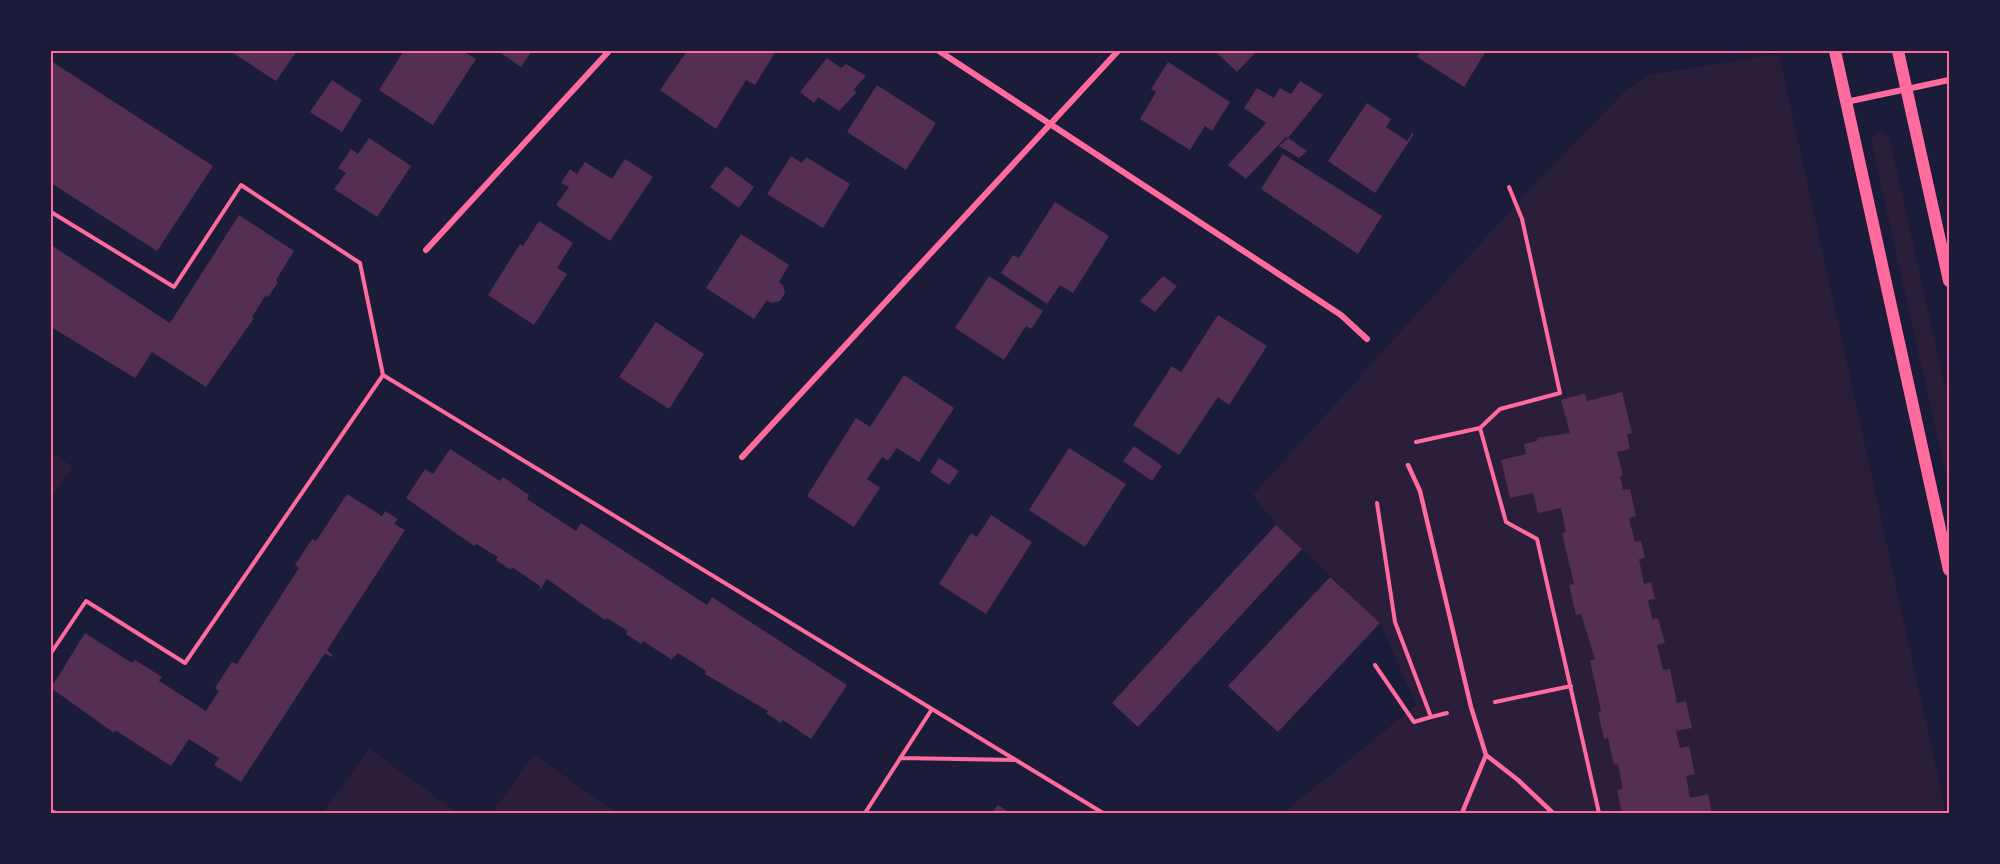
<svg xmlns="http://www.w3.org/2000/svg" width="2000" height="864" viewBox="0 0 2000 864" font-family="Manrope,sans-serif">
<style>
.green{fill:#2a1e3b}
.building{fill:#542f53}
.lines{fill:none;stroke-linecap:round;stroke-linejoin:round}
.path{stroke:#ff6b9d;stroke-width:4}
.service{stroke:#ff6b9d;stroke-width:4.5}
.minor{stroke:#ff6b9d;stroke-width:6}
.secondary{stroke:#ff6b9d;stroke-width:12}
.neatline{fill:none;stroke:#ff6b9d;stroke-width:2}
</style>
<rect width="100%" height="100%" fill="#1b1b3a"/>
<path class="green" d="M 1779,54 L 1946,813 L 1283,813 L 1416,705 L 1380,623 L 1276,525 L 1253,495 L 1509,212 L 1624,92 L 1647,75 Z
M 1882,131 L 1889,136 L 1949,405 L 1949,489 L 1871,141 L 1874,135 Z
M 51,452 L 73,467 L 51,498 Z
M 369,749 L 370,749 L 458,813 L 323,813 Z
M 534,754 L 616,813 L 492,813 Z"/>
<path class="building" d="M 230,51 L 297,51 L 276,81 Z
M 404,51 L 463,51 L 476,59 L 433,125 L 379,90 Z
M 498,51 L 532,51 L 521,67 Z
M 687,51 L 776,51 L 755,85 L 746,80 L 716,129 L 660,90 Z
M 1215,51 L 1257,51 L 1237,72 Z
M 1421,51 L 1486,51 L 1464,87 L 1417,57 Z
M 827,58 L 841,68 L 846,64 L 866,76 L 854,89 L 856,93 L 839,111 L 818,97 L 814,103 L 800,92 Z
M 51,61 L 213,166 L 157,251 L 51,183 Z
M 1168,62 L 1230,102 L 1212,131 L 1205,126 L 1190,150 L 1140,119 L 1156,92 L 1151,89 Z
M 332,80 L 362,100 L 342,132 L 310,112 Z
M 1300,81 L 1323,95 L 1288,138 L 1286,137 L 1246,179 L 1228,165 L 1266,123 L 1244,108 L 1257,88 L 1274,98 L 1280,88 L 1291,94 Z
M 877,85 L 936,123 L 906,170 L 847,132 Z
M 1367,103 L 1391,119 L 1386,127 L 1407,141 L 1412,133 L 1414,134 L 1375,193 L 1328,161 Z
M 369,138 L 411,166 L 377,217 L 334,189 L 346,173 L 338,168 L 351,149 L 358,154 Z
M 1288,138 L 1307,151 L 1299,158 L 1279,146 Z
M 1283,154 L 1382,216 L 1358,254 L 1261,189 Z
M 791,156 L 802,163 L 806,157 L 850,184 L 823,228 L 767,194 Z
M 625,159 L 653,177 L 610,241 L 556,205 L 569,187 L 561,183 L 570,169 L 577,174 L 585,162 L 612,179 Z
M 726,166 L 754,187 L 739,208 L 710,187 Z
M 1055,202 L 1109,236 L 1073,293 L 1060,285 L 1047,304 L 1001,273 L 1013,255 L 1019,258 Z
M 239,215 L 294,251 L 276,280 L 278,282 L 268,297 L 266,295 L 252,317 L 254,318 L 206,387 L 152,352 L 135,378 L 51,327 L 51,245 L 170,323 Z
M 539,221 L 573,243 L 557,268 L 567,274 L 534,325 L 488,295 L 520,244 L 523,246 Z
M 741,234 L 789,265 L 779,282 L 783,285 L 785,293 L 780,301 L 771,303 L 767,300 L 754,319 L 706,288 Z
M 989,276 L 1043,311 L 1031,329 L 1026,326 L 1004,360 L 955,328 Z
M 1163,276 L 1177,286 L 1155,312 L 1140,301 Z
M 1218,315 L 1267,346 L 1229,405 L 1218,397 L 1179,455 L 1133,425 L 1172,366 L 1181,372 Z
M 656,322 L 704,354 L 669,409 L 619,377 Z
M 904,375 L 954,408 L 919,462 L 897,448 L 888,461 L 882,457 L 867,479 L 880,488 L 854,527 L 807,496 L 856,418 L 870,427 Z
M 1622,392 L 1632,433 L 1627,434 L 1630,449 L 1617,452 L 1623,475 L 1620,476 L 1623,490 L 1630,489 L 1636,516 L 1629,518 L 1635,542 L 1641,541 L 1645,558 L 1639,559 L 1644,584 L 1651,582 L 1655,599 L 1648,600 L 1652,619 L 1658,618 L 1665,643 L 1657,645 L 1663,670 L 1670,669 L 1677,703 L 1686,701 L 1692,728 L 1676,731 L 1680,748 L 1689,746 L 1695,774 L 1686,776 L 1690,798 L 1708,794 L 1712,813 L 1622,813 L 1617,790 L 1623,789 L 1618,764 L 1614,765 L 1608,738 L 1604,739 L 1598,712 L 1601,711 L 1590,660 L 1595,659 L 1581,614 L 1576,615 L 1569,585 L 1574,584 L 1562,533 L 1566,532 L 1561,508 L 1538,513 L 1533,493 L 1510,498 L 1501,460 L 1526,454 L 1524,444 L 1537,441 L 1537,438 L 1570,433 L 1561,400 L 1585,393 L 1587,401 Z
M 1134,446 L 1162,466 L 1152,481 L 1123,461 Z
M 1069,448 L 1126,484 L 1085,547 L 1029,510 Z
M 450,449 L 500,481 L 503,477 L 529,495 L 527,499 L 576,531 L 581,523 L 707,605 L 712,597 L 847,685 L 811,739 L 783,720 L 781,723 L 766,713 L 768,711 L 705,674 L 706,671 L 678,653 L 670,661 L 671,659 L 643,641 L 641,644 L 626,634 L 628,631 L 607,618 L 605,620 L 547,579 L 540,590 L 540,586 L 512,567 L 511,570 L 496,560 L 498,557 L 476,544 L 474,546 L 406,498 L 425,469 L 433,474 Z
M 939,458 L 959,471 L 949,485 L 930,472 Z
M 347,494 L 382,516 L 385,511 L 398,519 L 394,524 L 405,530 L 327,650 L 333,655 L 331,657 L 325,653 L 241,782 L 214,765 L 219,758 L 189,739 L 171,766 L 115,730 L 114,733 L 51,688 L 85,633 L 132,663 L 135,660 L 162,677 L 159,681 L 206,711 L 219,691 L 215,688 L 232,662 L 237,664 L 299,568 L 295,565 L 312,539 L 316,541 Z
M 991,515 L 1032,542 L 986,614 L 939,584 L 971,533 L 977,537 Z
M 1276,525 L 1302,549 L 1138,727 L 1112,703 Z
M 1330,577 L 1380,623 L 1278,732 L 1228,686 Z
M 998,805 L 1010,813 L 992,813 Z"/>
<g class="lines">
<path class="path" d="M 51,212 L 174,287 L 241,185 L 360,263 L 383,375
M 1480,428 L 1506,522 L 1537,539 L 1599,813
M 1416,442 L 1480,428 L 1500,409 L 1560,393 L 1522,219 L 1509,187
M 1377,503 L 1395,622 L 1431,717 L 1447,713
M 51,653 L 86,601 L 185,663 L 383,375 L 932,709 L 865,813
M 1375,665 L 1414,722 L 1431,717
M 1495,702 L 1571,686
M 932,709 L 1103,813
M 900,758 L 1016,760
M 51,811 L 56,813"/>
<path class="service" d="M 1408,465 L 1420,491 L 1471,707 L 1486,755 L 1518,780 L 1553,813
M 1462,813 L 1486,755"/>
<path class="minor" d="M 939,51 L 1341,315 L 1367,339
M 1846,102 L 1949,80
M 426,250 L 609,51
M 742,457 L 1118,51"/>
<path class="secondary" d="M 1835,51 L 1949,570
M 1898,51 L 1949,281"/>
</g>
<rect width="2000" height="864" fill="none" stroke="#1b1b3a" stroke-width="105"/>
<rect x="52" y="52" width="1896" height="760" class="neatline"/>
</svg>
